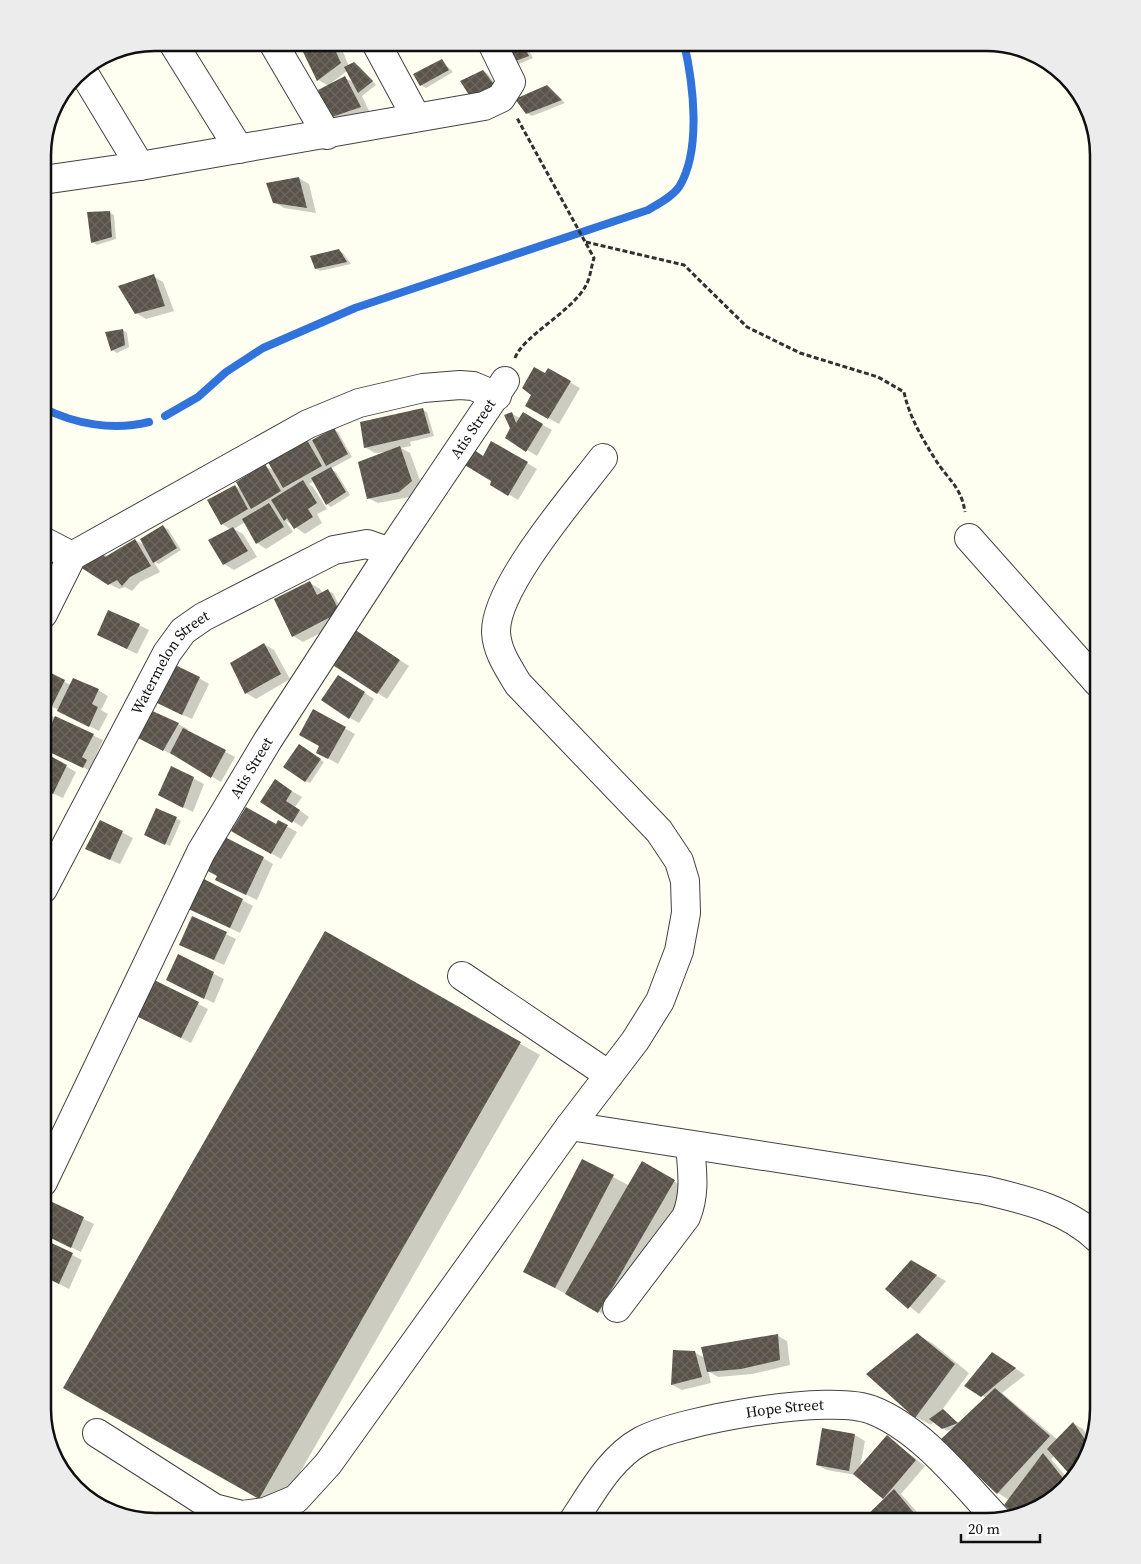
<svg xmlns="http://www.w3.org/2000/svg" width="1141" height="1564" viewBox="0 0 1141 1564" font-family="'Source Serif 4',serif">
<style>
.shadow{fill:#0003;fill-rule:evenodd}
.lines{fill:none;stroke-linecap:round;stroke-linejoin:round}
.stream{stroke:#3073da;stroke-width:8}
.building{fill:url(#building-cross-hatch)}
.minor-casing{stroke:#424242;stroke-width:30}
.path{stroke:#313131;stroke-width:3;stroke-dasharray:5 2.5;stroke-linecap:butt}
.minor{stroke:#fff;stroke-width:28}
.labels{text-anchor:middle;stroke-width:5;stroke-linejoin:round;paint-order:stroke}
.street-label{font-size:15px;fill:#0f0f0f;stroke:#fff}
.rim{fill:none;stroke:#0f0f0f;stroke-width:2.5}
</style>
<defs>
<pattern id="building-cross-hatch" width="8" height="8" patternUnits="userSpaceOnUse" patternTransform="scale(1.25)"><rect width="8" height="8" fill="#59534a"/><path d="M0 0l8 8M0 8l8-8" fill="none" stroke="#6c6760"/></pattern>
</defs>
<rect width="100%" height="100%" fill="#fffff1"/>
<path class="shadow" d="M 325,43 L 336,43 L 340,45 L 349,66 L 354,64 L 359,66 L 376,85 L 362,96 L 370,113 L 340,123 L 330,117 L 329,86 L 318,80 L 305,53 ZM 347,71 L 353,82 L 345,78 L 331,83 Z
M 410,43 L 428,43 L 429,46 L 418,52 L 413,49 Z
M 432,43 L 444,43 L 437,47 Z
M 519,43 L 525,44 L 533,58 L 519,64 L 514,61 L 509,50 Z
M 442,61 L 453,72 L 426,88 L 421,85 L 415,75 Z
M 483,71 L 488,74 L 499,89 L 477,99 Z
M 546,86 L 565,103 L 532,116 L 527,113 Z
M 299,178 L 309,184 L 316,213 L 284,208 L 274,202 Z
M 109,212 L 114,215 L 116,239 L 97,245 L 93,242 Z
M 339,250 L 343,253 L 351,264 L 320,271 L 316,268 Z
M 153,276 L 163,282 L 174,311 L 146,319 L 136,313 Z
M 123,330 L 127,333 L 129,347 L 117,353 L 112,350 Z
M 548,370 L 580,388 L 559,424 L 527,406 Z
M 423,410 L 427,412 L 434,436 L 410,442 L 411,446 L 401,448 L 410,453 L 422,486 L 410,497 L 378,503 L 368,498 L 389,452 L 375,453 L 365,447 Z
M 512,414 L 520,418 L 523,414 L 552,430 L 537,456 L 507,438 L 512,428 Z
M 334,430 L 338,432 L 352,457 L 330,469 L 336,472 L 350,495 L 331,507 L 327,504 L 314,481 L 309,484 L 313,487 L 327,509 L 317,514 L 322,523 L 305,534 L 285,520 L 293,532 L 266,549 L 257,543 L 245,522 L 234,529 L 243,534 L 257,557 L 234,570 L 224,564 L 230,529 L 222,524 L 235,486 L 242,490 L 265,466 L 275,471 L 304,436 L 313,441 Z
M 492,442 L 537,469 L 518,500 L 492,484 L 493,480 L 484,457 Z
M 163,527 L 168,529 L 181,550 L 159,564 L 154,562 L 160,572 L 140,582 L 132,591 L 125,587 L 119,589 L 91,574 L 103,551 L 107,557 L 135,540 L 146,546 Z
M 43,552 L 55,559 L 43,582 Z
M 310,583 L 320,589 L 323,594 L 328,591 L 333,593 L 344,615 L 334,626 L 303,642 L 293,636 Z
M 139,625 L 149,630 L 137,654 L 99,635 Z
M 364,637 L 409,666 L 387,699 L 327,660 Z
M 264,644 L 274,650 L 290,679 L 256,699 L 246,693 Z
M 43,671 L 71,685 L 98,690 L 108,696 L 101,710 L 108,714 L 99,731 L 43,702 Z
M 199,678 L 209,684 L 192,719 L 166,707 Z
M 348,682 L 374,699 L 359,723 L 350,718 Z
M 314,711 L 355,734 L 338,764 L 317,752 L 321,746 Z
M 43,712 L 103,740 L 92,764 L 96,766 L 93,772 L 43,748 Z
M 178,724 L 188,729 L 187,731 L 235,757 L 221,782 L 174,754 L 173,755 L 149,743 Z
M 303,748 L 324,762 L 310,783 L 305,781 Z
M 43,753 L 76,772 L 63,798 L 43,789 Z
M 172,767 L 204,784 L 193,812 L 169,800 Z
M 285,787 L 302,797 L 295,807 L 309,817 L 302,827 L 261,801 Z
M 157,809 L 181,821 L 170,846 L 150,837 Z
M 100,821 L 133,838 L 120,864 L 96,854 Z
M 279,822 L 297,832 L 281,859 L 233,831 L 276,825 Z
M 263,858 L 273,864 L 257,900 L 226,885 L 218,876 Z
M 201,879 L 253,906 L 240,933 L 196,912 Z
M 193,918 L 236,939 L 224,965 L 180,945 Z
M 326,933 L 540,1055 L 279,1509 L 65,1388 Z
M 178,956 L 224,979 L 214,1003 L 177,985 Z
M 146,977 L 208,1009 L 191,1043 L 139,1017 Z
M 583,1161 L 630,1186 L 643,1163 L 689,1190 L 614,1320 L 540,1280 Z
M 49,1202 L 94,1224 L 81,1252 L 43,1234 L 43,1215 Z
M 43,1240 L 82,1260 L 69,1289 L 43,1276 Z
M 911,1262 L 946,1281 L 919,1314 L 887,1289 Z
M 917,1335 L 932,1343 L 969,1373 L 942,1410 L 959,1424 L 986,1398 L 966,1386 L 993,1353 L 1025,1375 L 1002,1393 L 1058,1440 L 1073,1423 L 1083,1429 L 1090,1440 L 1083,1465 L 1073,1476 L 1055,1456 L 1051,1459 L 1069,1480 L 1042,1506 L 1016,1514 L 1009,1500 L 998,1493 L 954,1428 L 947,1431 L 934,1421 L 931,1425 L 916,1417 L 868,1374 Z
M 778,1336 L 787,1341 L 790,1365 L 752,1374 L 718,1377 L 708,1371 L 711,1383 L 682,1390 L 672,1385 L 694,1352 L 705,1358 Z
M 823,1430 L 855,1435 L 865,1441 L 860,1468 L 887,1437 L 925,1466 L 901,1494 L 925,1521 L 863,1521 L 886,1499 L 856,1475 L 827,1470 L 817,1465 Z"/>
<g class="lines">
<path class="stream" d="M 43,408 C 75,424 113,431 149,422
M 165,416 L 198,397 L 226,372 L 263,348 L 355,308 L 648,210 C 658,204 672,197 679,187 C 702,150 693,82 684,43"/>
</g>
<path class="building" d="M 322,43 L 332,43 L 341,63 L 317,81 L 303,52 Z
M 409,43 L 427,43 L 412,50 Z
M 517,43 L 522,43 L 529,56 L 513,62 L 508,49 Z
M 442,59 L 449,70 L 420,86 L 413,74 Z
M 354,62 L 373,81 L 358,93 L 344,67 Z
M 483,70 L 496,87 L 471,98 L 460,81 Z
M 345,76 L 361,107 L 329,118 L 318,90 Z
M 547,85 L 562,100 L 526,114 L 515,99 Z
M 299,177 L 307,208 L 273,203 L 266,183 Z
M 110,211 L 112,237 L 91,243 L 87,212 Z
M 339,249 L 347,262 L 315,269 L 310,256 Z
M 154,274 L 165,306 L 135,314 L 118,286 Z
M 123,329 L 125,345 L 111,351 L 105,332 Z
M 534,367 L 545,373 L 548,368 L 571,381 L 548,419 L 525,406 L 531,395 L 522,388 Z
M 423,408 L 430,433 L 364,448 L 360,422 Z
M 512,412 L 516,423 L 523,412 L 543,424 L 526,452 L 505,438 L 510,428 L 504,415 Z
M 334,428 L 348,454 L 326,466 L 312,440 Z
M 304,435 L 322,466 L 283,488 L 265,457 Z
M 491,441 L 528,462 L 508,496 L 490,485 L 491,481 L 463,464 L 473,449 L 483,456 Z
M 400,446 L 412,481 L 399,492 L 367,499 L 358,462 Z
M 265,464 L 281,491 L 251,509 L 236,482 Z
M 331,467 L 346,492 L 326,505 L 311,478 Z
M 303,480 L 317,503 L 308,509 L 313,517 L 294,529 L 287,518 L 284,521 L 271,500 Z
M 235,485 L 248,509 L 221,525 L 207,500 Z
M 269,503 L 284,527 L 256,544 L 242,519 Z
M 163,525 L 177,548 L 153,563 L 140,539 Z
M 233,527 L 248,551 L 223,565 L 208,540 Z
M 135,539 L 151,566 L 130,577 L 122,586 L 117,580 L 108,585 L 74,563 L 98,547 L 105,557 Z
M 310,581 L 317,595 L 328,589 L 340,612 L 292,637 L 274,599 Z
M 108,610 L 140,624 L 127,649 L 97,635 Z
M 354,629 L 400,660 L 377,694 L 325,660 Z
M 264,643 L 281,674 L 245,694 L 230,663 Z
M 173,664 L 200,677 L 182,715 L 155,702 Z
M 43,669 L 65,680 L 52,706 L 43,702 Z
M 338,675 L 365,692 L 349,719 L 321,700 Z
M 73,678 L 99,689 L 92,704 L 98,707 L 89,727 L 57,711 Z
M 313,709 L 346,727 L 328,759 L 316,753 L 319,746 L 299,735 Z
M 150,710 L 179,723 L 163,751 L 138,738 Z
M 43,711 L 52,715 L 43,734 Z
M 55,716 L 94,734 L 82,757 L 87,760 L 83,768 L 43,749 L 43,742 Z
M 183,728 L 226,750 L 211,778 L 170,753 Z
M 299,744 L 321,759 L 305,782 L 283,767 Z
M 43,752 L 67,765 L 53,794 L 43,789 Z
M 171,766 L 194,777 L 183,808 L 158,795 Z
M 275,779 L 292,791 L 286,801 L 300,810 L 292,823 L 260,802 Z
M 246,807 L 276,824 L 278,820 L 288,825 L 271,854 L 231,831 Z
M 156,808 L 177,817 L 165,845 L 144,835 Z
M 100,820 L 123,831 L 110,860 L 85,849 Z
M 221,835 L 264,857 L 246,895 L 215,880 L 217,876 L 204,869 Z
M 200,877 L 243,899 L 230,928 L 184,907 Z
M 192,916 L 227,932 L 214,960 L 179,945 Z
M 325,931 L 521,1042 L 259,1499 L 63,1388 Z
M 178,954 L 214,972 L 204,999 L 166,980 Z
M 146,976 L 199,1002 L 181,1038 L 128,1012 Z
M 582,1159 L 614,1175 L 555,1288 L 523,1272 Z
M 642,1161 L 675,1180 L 598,1313 L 565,1294 Z
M 48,1200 L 84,1217 L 71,1248 L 43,1234 L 43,1211 Z
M 43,1239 L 73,1253 L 59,1284 L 43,1276 Z
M 911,1260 L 937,1275 L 908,1309 L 885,1289 Z
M 917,1333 L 955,1364 L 915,1418 L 866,1374 Z
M 778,1334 L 780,1360 L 741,1369 L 707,1372 L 701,1347 Z
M 673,1350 L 695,1351 L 702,1377 L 671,1385 Z
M 992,1352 L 1016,1368 L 981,1397 L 964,1386 Z
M 995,1388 L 1050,1436 L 997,1494 L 940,1440 Z
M 943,1409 L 958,1423 L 942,1429 L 929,1419 Z
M 1073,1422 L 1089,1445 L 1083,1465 L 1072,1477 L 1047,1449 Z
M 822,1428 L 855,1434 L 849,1471 L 816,1465 Z
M 887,1435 L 916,1460 L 883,1499 L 853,1474 Z
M 1043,1453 L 1066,1482 L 1042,1506 L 1014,1514 L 1004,1505 Z
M 894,1489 L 919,1519 L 917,1521 L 861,1521 Z"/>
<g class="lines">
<defs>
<g id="minor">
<path d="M 173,43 L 239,149"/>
<path d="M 273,43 L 327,135"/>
<path d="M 376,43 L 416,117"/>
<path d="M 82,70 L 140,166"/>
<path d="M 43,180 L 140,166 L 484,106 L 501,98 L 511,82 L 492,43"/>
<path d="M 969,538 L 1098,683"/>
<path d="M 43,541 L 72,556"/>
<path d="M 43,614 L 72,556 L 308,424 L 359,403 L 423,388 L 460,385 L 473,386 L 497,396"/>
<path id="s1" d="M 43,889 L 167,653 L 183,631 L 203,617 L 334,550 L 367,544 L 390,552"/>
<path d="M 462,976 L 609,1075"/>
<path d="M 570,1126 L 984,1190 C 1026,1200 1067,1209 1098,1239"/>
<path id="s2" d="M 43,1182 L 201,852 L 268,740 L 390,552 L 505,381"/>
<path d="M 617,1308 L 686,1217 C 696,1193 692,1170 690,1145"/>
<path d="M 97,1433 L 214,1508 L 242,1515 L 265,1512 L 296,1499 L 328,1464 L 570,1126 L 635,1041 L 660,1001 L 679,951 L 686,913 L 685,881 L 679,861 L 659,831 L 518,684 C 508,667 497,652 496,632 C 495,587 574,496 603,458"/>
<path id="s3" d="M 573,1521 C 592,1493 610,1458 641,1441 C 679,1420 832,1393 872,1410 C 921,1429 961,1481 997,1519"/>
</g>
</defs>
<use href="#minor" class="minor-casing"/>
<path class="path" d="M 586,242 L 684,265 L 747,327 L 800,353 L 878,377 L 904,392 C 909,416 922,438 935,459 C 948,480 961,486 965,512
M 515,358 C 523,336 571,312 585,287 C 590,280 591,267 594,258 L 517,118"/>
<use href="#minor" class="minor"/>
</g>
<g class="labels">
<g class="street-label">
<text dy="5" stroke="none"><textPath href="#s2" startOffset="869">Atis Street</textPath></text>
<text dy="5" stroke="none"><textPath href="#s1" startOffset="261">Watermelon Street</textPath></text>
<text dy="5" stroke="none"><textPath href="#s2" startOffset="464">Atis Street</textPath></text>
<text dy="5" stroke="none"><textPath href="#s3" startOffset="254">Hope Street</textPath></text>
</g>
</g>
<path d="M0 0H1141V1564H0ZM155 51H986A104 104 0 0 1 1090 155V1409A104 104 0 0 1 986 1513H155A104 104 0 0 1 51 1409V155A104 104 0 0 1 155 51Z" fill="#ececec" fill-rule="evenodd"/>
<path class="rim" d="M155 51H986A104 104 0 0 1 1090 155V1409A104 104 0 0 1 986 1513H155A104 104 0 0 1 51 1409V155A104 104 0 0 1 155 51Z"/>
<path d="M961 1534v8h79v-8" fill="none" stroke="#0f0f0f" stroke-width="2.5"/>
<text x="968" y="1534" font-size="15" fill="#0f0f0f" stroke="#ffffff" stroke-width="4" paint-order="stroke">20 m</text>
</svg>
